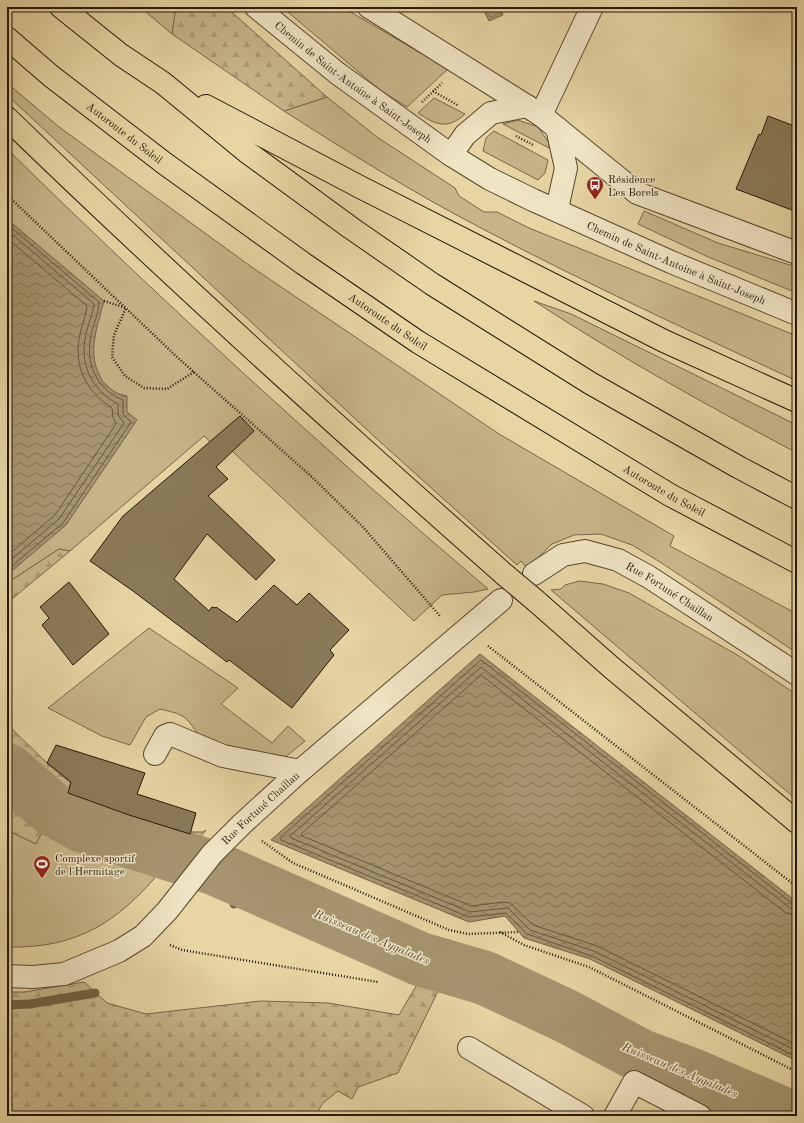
<svg xmlns="http://www.w3.org/2000/svg" width="804" height="1123" viewBox="0 0 804 1123" font-family="'Old Standard TT',serif">
<style>
.green{fill:#c6b589;stroke:#766648}
.forest{fill:url(#forest-firs);stroke:#766648}
.water{fill:url(#water-waves);stroke:#726246}
.lines{fill:none;stroke-linecap:round;stroke-linejoin:round}
.shore{stroke:#65563c;stroke-width:1}
.stream{stroke:#726246;stroke-width:9}
.river{stroke:#a5946f;stroke-width:54}
.building{fill:#8a7a59;stroke:#251708}
.minor-casing{stroke:#56462f;stroke-width:24}
.highway-casing{stroke:#251708;stroke-width:24}
.path{stroke:#251708;stroke-width:2.5;stroke-dasharray:1 2;stroke-linecap:butt}
.minor{stroke:#efe4c4;stroke-width:22}
.highway{stroke:#e7d5a4;stroke-width:22}
.highway-bridge-casing{stroke:#251708;stroke-width:24;stroke-linecap:butt}
.highway-bridge{stroke:#e7d5a4;stroke-width:22}
.labels{text-anchor:middle;stroke-width:3;stroke-linejoin:round;paint-order:stroke}
.street-label{font-size:11px;fill:#251708;stroke:#efe4c4}
.poi-label{font-size:11px;fill:#251708;stroke:#efe4c4;text-anchor:start}
.water-label{font-size:12px;font-style:italic;fill:#584931;stroke:#efe4c4}
</style>
<defs>
<pattern id="forest-firs" width="22" height="20" patternUnits="userSpaceOnUse"><rect width="22" height="20" fill="#c6b589"/><path d="M5 1l3.5 6h-7zM16 11l3.5 6h-7z" fill="#aa9b75"/></pattern>
<pattern id="water-waves" width="16" height="10" patternUnits="userSpaceOnUse"><rect width="16" height="10" fill="#a5946f"/><path d="M0 5q4-4 8 0t8 0" fill="none" stroke="#867859"/></pattern>
</defs>
<rect width="100%" height="100%" fill="#e7d5a4"/>
<filter id="stains"><feTurbulence type="fractalNoise" baseFrequency=".005" numOctaves="4"/><feColorMatrix values="0 0 0 0 .2 0 0 0 0 .09 0 0 0 0 .02 0 0 0 .5 -.17"/></filter>
<radialGradient id="worn" r=".72"><stop offset=".6" stop-color="#630" stop-opacity="0"/><stop offset="1" stop-color="#630" stop-opacity=".3"/></radialGradient>
<path class="green" d="M 140,7 L 176,7 L 172,34 Z
M 282,7 L 342,7 L 448,69 L 407,107 L 380,90 Z
M 7,83 L 59,127 L 253,268 L 499,434 L 674,536 L 670,546 L 797,614 L 797,653 L 660,562 L 632,545 L 601,534 L 574,535 L 552,544 L 527,568 L 521,561 L 517,565 L 378,440 L 7,95 Z
M 327,97 L 377,137 L 455,188 L 459,196 L 484,212 L 497,212 L 529,228 L 797,336 L 797,381 C 690,331 583,282 479,227 C 412,192 348,152 284,111 Z
M 434,98 L 465,114 C 447,130 436,125 418,113 Z
M 518,120 L 538,127 L 549,143 L 549,148 L 503,124 Z
M 494,131 L 548,160 L 545,173 L 538,180 L 483,151 L 486,138 Z
M 7,149 C 162,301 323,449 488,589 L 474,592 L 442,595 L 414,621 L 232,451 L 226,457 L 204,436 L 70,551 L 59,549 L 7,583 Z
M 644,211 L 718,243 L 797,267 L 797,293 L 706,256 L 638,224 Z
M 534,301 L 571,314 L 797,425 L 797,453 C 708,406 618,356 534,301 Z
M 579,581 L 603,584 L 629,593 L 739,656 L 797,695 L 797,800 L 551,590 L 561,589 L 565,585 Z
M 149,628 L 238,688 L 221,704 L 272,743 L 288,726 L 305,741 L 283,759 C 257,754 229,750 205,738 C 197,735 195,729 190,723 C 183,713 171,712 160,709 L 146,717 L 130,745 L 102,736 L 48,708 Z
M 49,818 L 74,832 L 164,867 C 120,921 78,949 7,947 L 7,830 L 36,844 Z"/>
<path class="forest" d="M 176,7 L 226,7 L 327,97 L 284,111 L 172,34 Z
M 59,549 L 70,551 L 7,603 L 7,583 Z
M 7,724 L 47,763 L 85,795 L 113,809 L 169,827 L 193,832 L 203,832 L 206,830 L 193,846 L 114,821 L 57,793 L 25,769 L 7,748 Z
M 7,782 L 49,818 L 36,844 L 7,830 Z
M 423,974 L 444,979 L 398,1073 L 358,1087 L 352,1099 L 338,1091 L 323,1103 L 315,1116 L 7,1116 L 7,992 L 24,992 L 84,982 L 107,1003 L 146,1014 L 261,1001 L 328,1003 L 399,1015 Z"/>
<path class="water" d="M 482,7 L 500,7 L 503,15 L 489,21 Z
M 7,219 L 104,301 C 97,328 86,354 102,380 C 109,389 116,394 127,396 L 127,412 L 137,420 L 66,525 L 7,575 Z
M 480,654 L 797,902 L 797,1061 L 590,959 L 524,938 L 505,916 L 469,922 L 271,840 Z"/>
<g class="lines">
<path class="shore" d="M 7,224 L 99,302 C 99,313 93,325 91,335 C 85,363 96,389 123,400 L 123,414 L 131,422 L 63,523 L 7,570
M 7,230 L 94,304 C 93,314 88,324 86,334 C 79,363 91,390 118,404 L 118,415 L 124,423 L 59,519 L 7,563
M 7,238 L 87,306 C 86,315 82,325 80,334 C 73,364 85,391 112,408 L 113,417 L 116,424 L 55,515 L 7,556
M 797,905 L 793,904 L 481,660 L 280,838 L 281,840 L 469,917 L 506,913 L 527,934 L 592,956 L 797,1057
M 797,910 L 790,908 L 481,667 L 290,836 L 291,838 L 470,912 L 508,908 L 530,930 L 594,951 L 797,1051
M 797,916 L 786,913 L 481,675 L 301,834 L 302,836 L 471,906 L 503,902 L 510,903 L 533,925 L 597,946 L 797,1045"/>
<path class="stream" d="M 234,904 L 259,888
M 7,1005 L 30,1004 L 95,993"/>
<path class="river" d="M 7,770 L 52,809 L 83,826 L 214,868 L 420,959 L 485,978 L 566,1016 L 641,1056 L 692,1075 L 788,1116"/>
</g>
<path class="building" d="M 768,116 L 797,127 L 797,212 L 736,189 L 759,134 L 761,135 Z
M 240,416 L 254,431 L 216,467 L 228,479 L 208,496 L 275,560 L 256,580 L 207,534 L 174,579 L 209,611 L 212,607 L 215,608 L 216,607 L 237,622 L 274,585 L 297,605 L 309,593 L 349,630 L 330,650 L 334,655 L 292,708 L 229,660 L 227,662 L 133,591 L 90,561 L 123,516 Z
M 69,582 L 109,634 L 73,665 L 42,625 L 49,618 L 40,607 Z
M 56,745 L 145,773 L 137,794 L 196,813 L 190,834 L 129,815 L 68,793 L 71,782 L 47,763 Z"/>
<g class="lines">
<defs>
<g id="minor">
<path id="s1" d="M 256,7 L 337,73 L 451,155 L 490,179 L 533,200 L 671,262 L 797,314"/>
<path d="M 369,7 L 541,115 L 637,193 L 797,253"/>
<path d="M 541,115 L 592,7"/>
<path d="M 451,155 L 465,135 L 491,113 L 527,106"/>
<path d="M 557,209 L 566,168 L 557,128"/>
<path id="s2" d="M 534,574 L 563,555 L 585,551 L 618,560 L 649,577 L 797,674"/>
<path d="M 155,754 L 165,736 L 170,734 L 223,756 L 300,771"/>
<path id="s3" d="M 7,976 L 33,977 L 64,974 L 119,951 L 143,936 L 167,911 L 212,854 L 242,824 L 300,771 L 501,600"/>
<path d="M 469,1048 L 583,1116"/>
<path d="M 615,1116 L 634,1082 L 700,1116"/>
</g>
<g id="highway">
<path d="M 61,7 L 121,55 L 163,83 L 247,152 L 351,228 L 432,284 L 590,383 L 740,468 L 797,498"/>
<path id="s4" d="M 7,38 L 51,76 L 164,163 L 304,264 L 418,342 L 670,495 L 797,562"/>
<path d="M 206,106 L 362,188 L 664,341 L 797,401"/>
<path d="M 7,118 C 169,275 336,426 505,575"/>
<path d="M 536,601 L 612,668 L 797,822"/>
</g>
</defs>
<use href="#minor" class="minor-casing"/>
<use href="#highway" class="highway-casing"/>
<path class="path" d="M 433,91 L 459,106
M 422,102 L 442,83
M 516,136 L 533,145
M 7,195 L 177,357 L 312,477 L 362,526 L 440,616
M 104,301 L 126,308 L 114,335 L 112,357 L 125,376 L 144,388 L 167,389 L 194,372
M 488,646 L 797,887
M 262,841 L 293,863 L 449,930 L 468,934 L 519,932
M 500,932 L 524,945 L 589,967 L 797,1072
M 170,945 L 182,950 L 378,982"/>
<use href="#minor" class="minor"/>
<use href="#highway" class="highway"/>
<defs>
<path id="highway-bridge" d="M 505,575 L 536,601"/>
</defs>
<use href="#highway-bridge" class="highway-bridge-casing"/>
<use href="#highway-bridge" class="highway-bridge"/>
</g>
<defs>
<symbol id="bus-pin" viewBox="-11 -11 22 30"><path d="M0 17L-7.5 6A9.5 9.5 0 1 1 7.5 6Z" fill="#8f2418" stroke="#efe4c4"/><path d="M-5-6H5V4H4V6H2V4H-2V6H-4V4H-5ZM-3.5-4V0h7V-4ZM-3.5 1.2v1.5H-2V1.2ZM2 1.2v1.5H3.5V1.2Z" fill="#fff"/></symbol>
<symbol id="stadium-pin" viewBox="-11 -11 22 30"><path d="M0 17L-7.5 6A9.5 9.5 0 1 1 7.5 6Z" fill="#8f2418" stroke="#efe4c4"/><path d="M0-5a6.5 5 0 1 0 0 10a6.5 5 0 1 0 0-10ZM-3.5-1.8h7v3.6h-7Z" fill="#fff"/></symbol>
</defs>
<g fill-rule="evenodd">
<use href="#bus-pin" x="585" y="175" width="20" height="27"/>
<use href="#stadium-pin" x="32" y="854" width="20" height="27"/>
</g>
<g class="labels">
<g class="street-label">
<text dy="4" stroke="none"><textPath href="#s1" startOffset="123">Chemin de Saint-Antoine à Saint-Joseph</textPath></text>
<text dy="4" stroke="none"><textPath href="#s4" startOffset="151">Autoroute du Soleil</textPath></text>
<text dy="4" stroke="none"><textPath href="#s1" startOffset="495">Chemin de Saint-Antoine à Saint-Joseph</textPath></text>
<text dy="4" stroke="none"><textPath href="#s4" startOffset="475">Autoroute du Soleil</textPath></text>
<text dy="4" stroke="none"><textPath href="#s4" startOffset="799">Autoroute du Soleil</textPath></text>
<text dy="4" stroke="none"><textPath href="#s2" startOffset="152">Rue Fortuné Chaillan</textPath></text>
<text dy="4" stroke="none"><textPath href="#s3" startOffset="319">Rue Fortuné Chaillan</textPath></text>
</g>
<g class="poi-label">
<text x="608" y="183">Résidence<tspan x="608" dy="13">Les Borels</tspan></text>
<text x="55" y="862">Complexe sportif<tspan x="55" dy="13">de l'Hermitage</tspan></text>
</g>
<g class="water-label">
<text transform="translate(372 937) rotate(23)" y="4">Ruisseau des Aygalades</text>
<text transform="translate(680 1070) rotate(23)" y="4">Ruisseau des Aygalades</text>
</g>
</g>
<rect width="804" height="1123" fill="none" stroke="#e7d5a4" stroke-width="24"/>
<rect x="8" y="8" width="788" height="1107" fill="none" stroke="#251708" stroke-width="2"/>
<rect x="12" y="12" width="780" height="1099" fill="none" stroke="#251708"/>
<rect width="100%" height="100%" filter="url(#stains)"/>
<rect width="100%" height="100%" fill="url(#worn)"/>
</svg>
